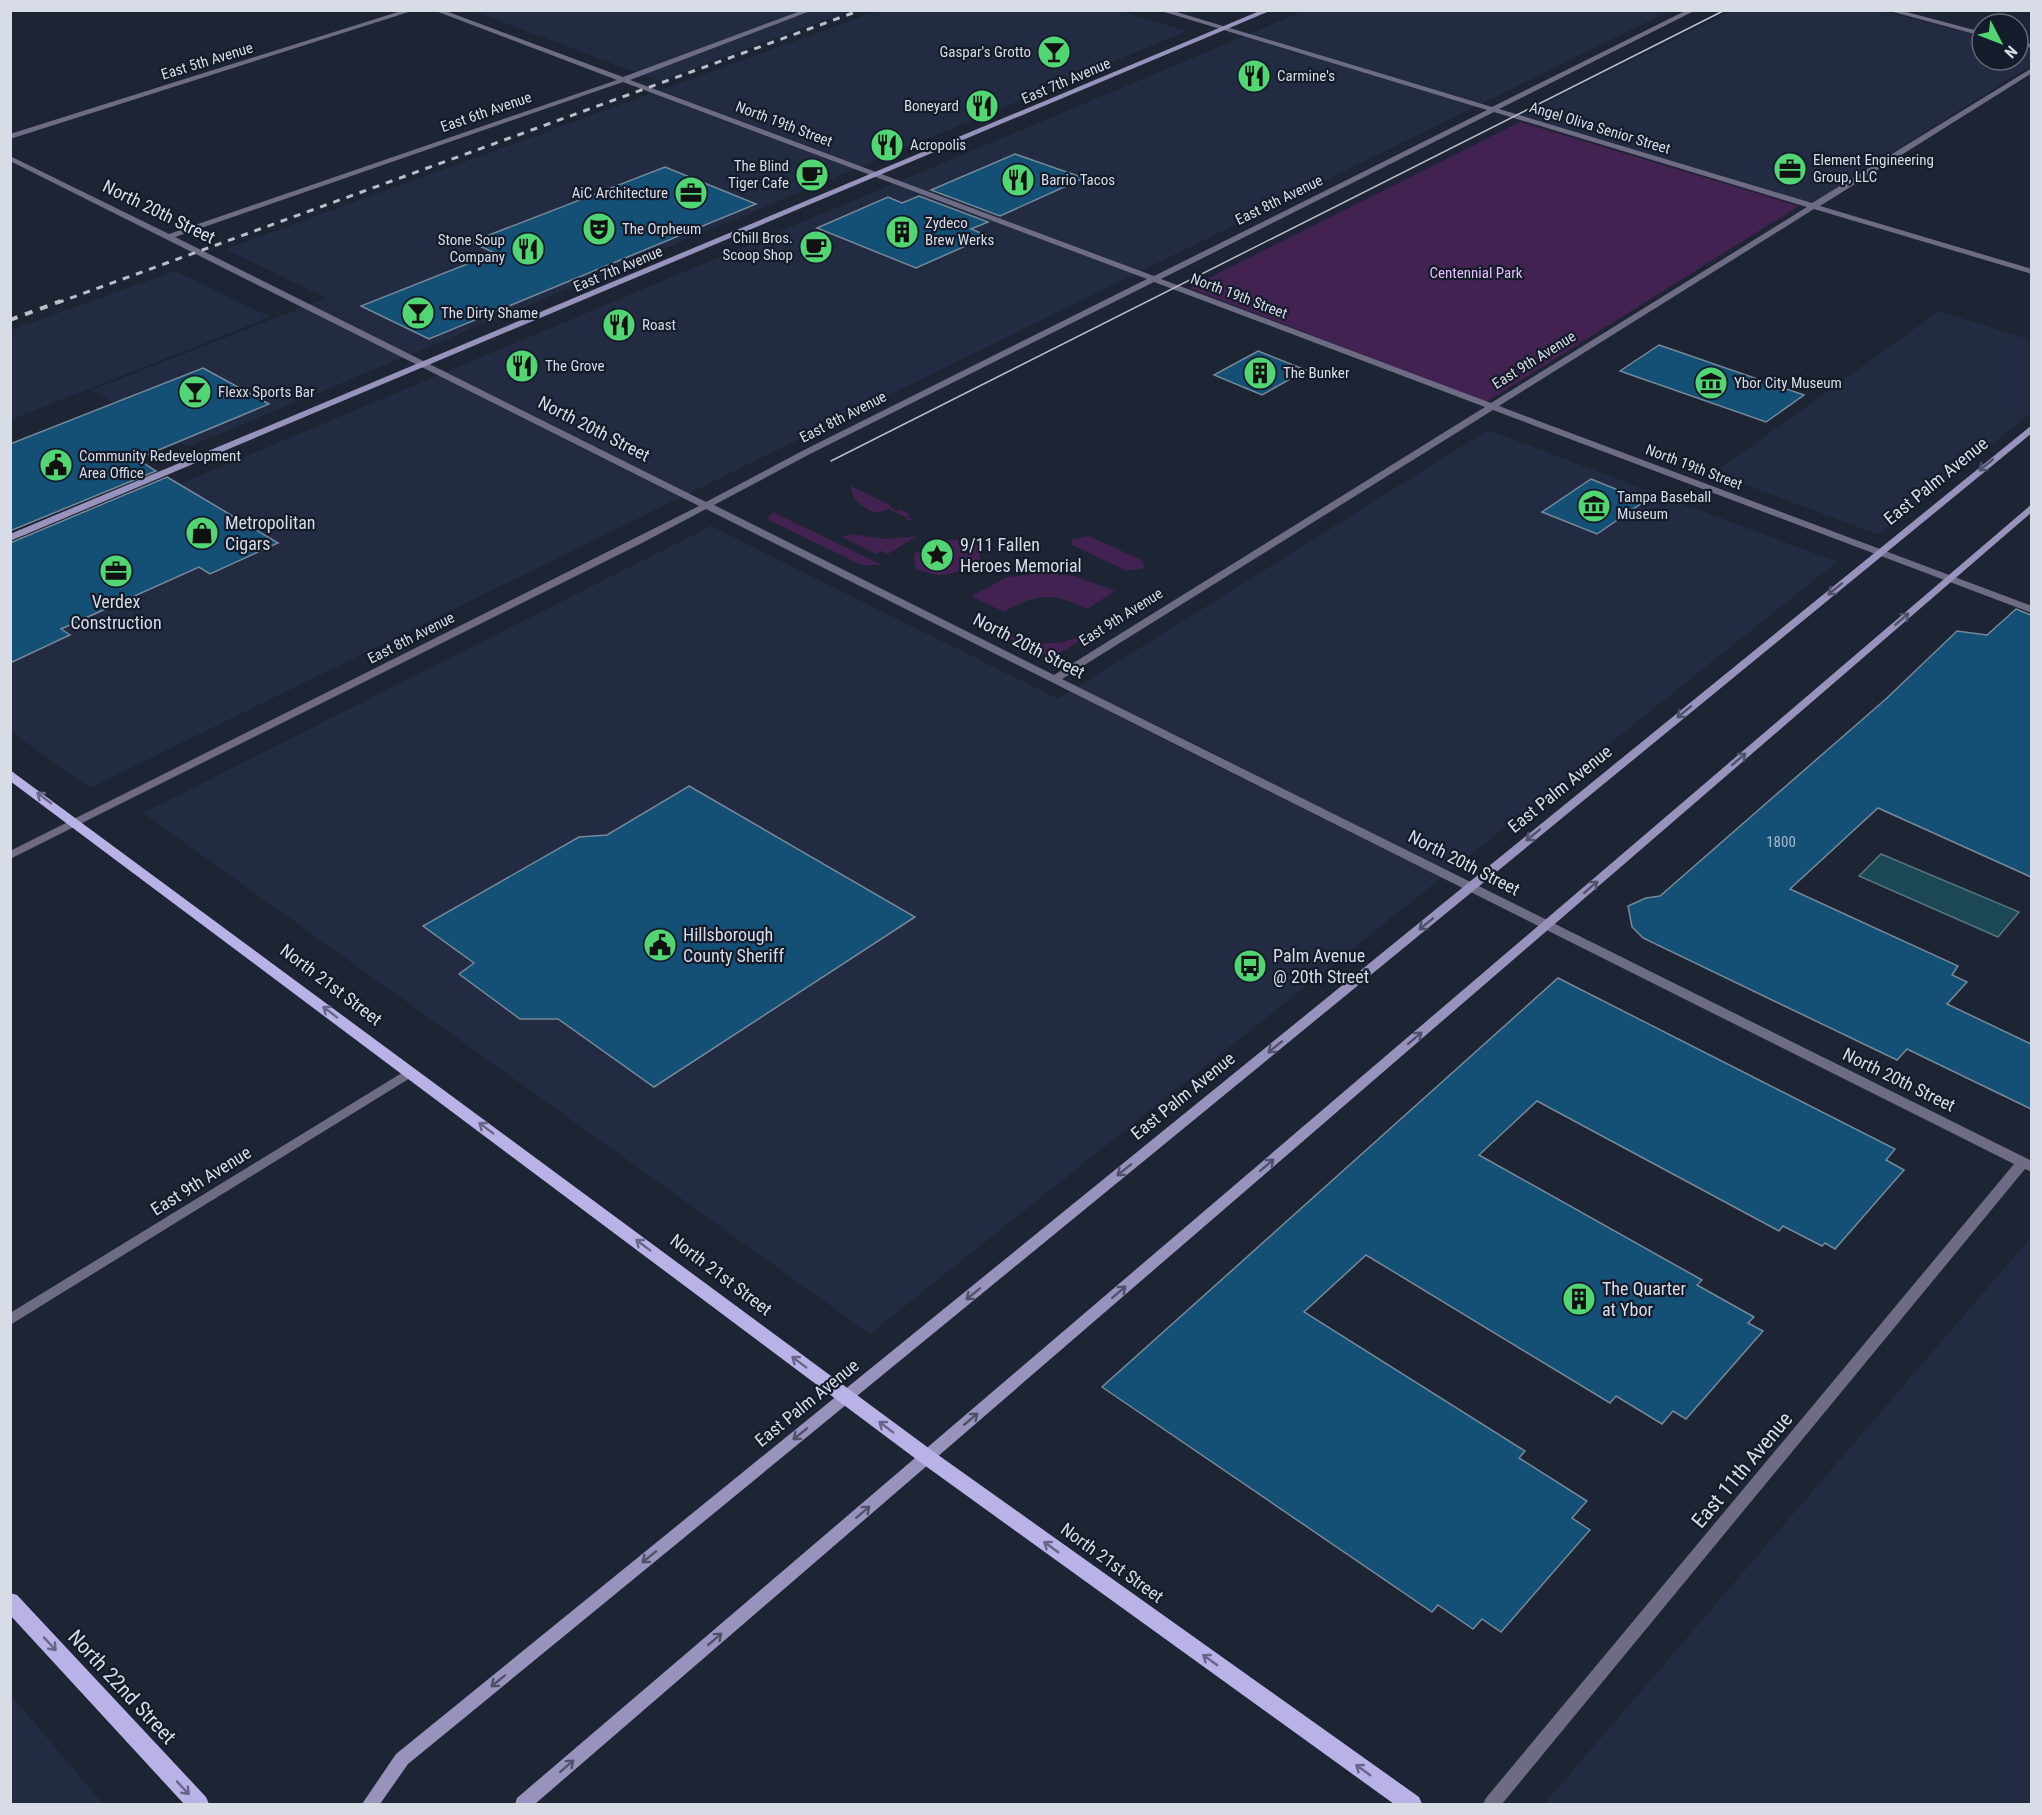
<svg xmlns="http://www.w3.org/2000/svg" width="2042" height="1815" viewBox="0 0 2042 1815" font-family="'Roboto Condensed',sans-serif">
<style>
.built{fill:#222b41}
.green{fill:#422250}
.water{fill:#1c4855;stroke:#547481;stroke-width:1.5}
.building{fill:#144f76;stroke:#768998;stroke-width:1.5}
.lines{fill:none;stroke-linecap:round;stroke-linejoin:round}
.street{fill:#6e6b85;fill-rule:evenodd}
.secondary{fill:#9893bc;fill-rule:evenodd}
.primary{fill:#b9b2e7;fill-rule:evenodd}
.tram{stroke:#b9beca;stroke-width:1.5}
.rail-far1{stroke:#b9beca;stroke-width:3;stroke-dasharray:7 7;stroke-linecap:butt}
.rail{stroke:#b9beca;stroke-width:4;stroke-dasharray:8 8;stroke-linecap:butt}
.oneway{stroke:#4f516c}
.oneway2{stroke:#668}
.labels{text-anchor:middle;stroke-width:4.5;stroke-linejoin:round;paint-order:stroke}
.far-poi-label{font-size:15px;fill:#d7dce7;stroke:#141b2a;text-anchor:start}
.far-street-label{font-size:15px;fill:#d7dce7;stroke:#141b2a}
.far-park-label{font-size:15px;fill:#e6befb;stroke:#141b2a}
.number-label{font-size:15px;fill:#a6b9cb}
.street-label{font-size:18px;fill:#d7dce7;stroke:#141b2a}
.poi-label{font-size:18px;fill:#d7dce7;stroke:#141b2a;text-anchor:start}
.near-street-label{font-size:21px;fill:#d7dce7;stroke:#141b2a}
</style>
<rect width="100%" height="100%" fill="#1d2434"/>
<path class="built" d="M 473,11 L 849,11 L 659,81 Z
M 877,11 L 1119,11 L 1187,31 L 188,447 L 92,390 L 326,298 L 225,249 Z
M 1304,11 L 1670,11 L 90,788 L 11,732 L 11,555 Z
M 1731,11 L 1881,11 L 1982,36 L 1982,60 L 2018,60 L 2018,45 L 2031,48 L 2031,65 L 1809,205 L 1518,117 Z
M 175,271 L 270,317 L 11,420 L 11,330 Z
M 1939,311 L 2031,340 L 2031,413 L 1879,535 L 1714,473 Z
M 1488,430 L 1837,562 L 870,1334 L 143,813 L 711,526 L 1058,699 Z
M 2031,1237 L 2031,1804 L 1544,1804 Z
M 11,1695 L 103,1804 L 104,1804 L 11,1804 Z"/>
<path class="green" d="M 1520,122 L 1799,206 L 1486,402 L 1189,288 Z
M 851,486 L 892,506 L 890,507 L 897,511 L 900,509 L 910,514 L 907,516 L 916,521 L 906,520 L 907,518 L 889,509 L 874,513 C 863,506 851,501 851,486 Z
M 773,512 L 882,565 L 861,565 L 767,519 Z
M 850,534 L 886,539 L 917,536 L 888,554 L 881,551 L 876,554 L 842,537 Z
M 1089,536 L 1143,561 L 1144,568 L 1127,571 L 1072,545 L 1072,539 Z
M 940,540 L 964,540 L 980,547 L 980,560 C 956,574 943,581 915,568 L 914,554 Z
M 1042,573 L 1075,576 L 1115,591 L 1087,609 C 1053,592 1037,593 1004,612 L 971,596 L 1008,577 Z
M 1082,635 L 1087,637 L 1051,658 L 1008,638 L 1012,636 C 1034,646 1060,646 1082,635 Z"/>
<path class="water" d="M 1881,854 L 2019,912 L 1998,937 L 1859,876 Z"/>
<path class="building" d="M 1015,154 L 1084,178 L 1000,216 L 931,190 Z
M 665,167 L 756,204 L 429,339 L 361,306 L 495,253 L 471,242 Z
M 919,196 L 988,222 L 971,229 L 988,236 L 916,268 L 817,228 L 888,197 L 902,203 Z
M 1659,345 L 1804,395 L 1766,422 L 1620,371 Z
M 1258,351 L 1306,370 L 1262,395 L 1214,375 Z
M 203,368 L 269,404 L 137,459 L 156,471 L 10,531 L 10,444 Z
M 167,477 L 278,543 L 210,574 L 199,567 L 61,629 L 70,635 L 10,663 L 10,543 Z
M 1591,479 L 1645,501 L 1597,534 L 1542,512 Z
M 2016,609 L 2031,615 L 2031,877 L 1878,808 L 1790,889 L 1958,966 L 1952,975 L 1967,982 L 1947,1004 L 2031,1044 L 2031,1109 L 1907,1049 L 1897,1060 L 1643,938 L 1632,927 L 1628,906 L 1646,898 L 1660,896 L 1887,698 L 1957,631 L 1987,635 Z
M 689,786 L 915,917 L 654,1087 L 558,1019 L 520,1019 L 459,974 L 474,963 L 423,926 L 579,837 L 607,835 Z
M 1558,978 L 1895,1149 L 1886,1160 L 1904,1170 L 1835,1249 L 1825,1243 L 1822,1246 L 1783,1226 L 1779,1231 L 1537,1101 L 1479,1155 L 1702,1280 L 1697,1285 L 1754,1317 L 1748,1323 L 1763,1331 L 1686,1419 L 1673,1411 L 1662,1424 L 1616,1396 L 1610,1403 L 1366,1255 L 1304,1312 L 1525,1451 L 1519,1458 L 1587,1501 L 1572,1518 L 1590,1530 L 1501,1632 L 1482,1619 L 1473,1629 L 1438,1605 L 1432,1612 L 1102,1387 Z"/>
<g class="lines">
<path class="street" d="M 404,10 L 415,10 L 10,139 L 10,134 Z
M 433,10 L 443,10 L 623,77 L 803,10 L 813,10 L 630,80 L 1154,276 L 1487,110 L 1158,10 L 1170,10 L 1492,107 L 1687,10 L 1696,10 L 1499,109 L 1812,203 L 2032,68 L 2032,73 L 1820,206 L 2032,269 L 2032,274 L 1814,209 L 1499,406 L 2032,606 L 2032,613 L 1493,410 L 1062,679 L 2032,1161 L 2032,1172 L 2025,1169 L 1502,1804 L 1483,1804 L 1486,1798 L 2014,1164 L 706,509 L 642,543 L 10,859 L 10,851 L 699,506 L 10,161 L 10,156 L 169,234 L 617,80 ZM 623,82 L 1147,279 L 804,450 L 706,502 L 175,237 ZM 1494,112 L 1807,207 L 1491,403 L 1161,279 ZM 1154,282 L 1485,407 L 1054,675 L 714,505 L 810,454 Z
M 1886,10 L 1899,10 L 1982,32 L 1982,36 Z
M 2018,41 L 2032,44 L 2032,48 L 2018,45 Z
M 410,1068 L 415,1069 L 416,1072 L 415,1075 L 10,1325 L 10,1313 Z"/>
<path class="secondary" d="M 1262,10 L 1272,10 L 10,541 L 10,534 Z
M 2032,425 L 2032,433 L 408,1764 L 380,1804 L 362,1804 L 396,1754 Z
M 2032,504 L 2032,512 L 535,1804 L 515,1804 L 517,1798 Z"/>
<path class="primary" d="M 10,770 L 934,1452 L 1419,1797 L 1422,1804 L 1394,1804 L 920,1462 L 10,781 Z
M 10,1593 L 17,1595 L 206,1797 L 209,1804 L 184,1804 L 10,1615 Z"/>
<path class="tram" d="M 831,461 L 1725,10"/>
<path class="rail-far1" d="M 57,303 L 861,10"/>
<path class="rail" d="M 10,320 L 61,301"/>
</g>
<defs><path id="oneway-shaft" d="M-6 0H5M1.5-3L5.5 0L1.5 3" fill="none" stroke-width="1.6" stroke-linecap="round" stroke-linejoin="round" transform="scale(1.5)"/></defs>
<g class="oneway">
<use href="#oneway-shaft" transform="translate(1986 465) rotate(141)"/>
<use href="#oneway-shaft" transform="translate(1835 589) rotate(141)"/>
<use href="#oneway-shaft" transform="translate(1902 619) rotate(-41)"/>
<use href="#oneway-shaft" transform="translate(1684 712) rotate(141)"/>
<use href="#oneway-shaft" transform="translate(1739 759) rotate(-41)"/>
<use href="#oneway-shaft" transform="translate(1533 835) rotate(141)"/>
<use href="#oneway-shaft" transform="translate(1591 887) rotate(-41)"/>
<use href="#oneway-shaft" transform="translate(1426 924) rotate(141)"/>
<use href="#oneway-shaft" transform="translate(1415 1038) rotate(-41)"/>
<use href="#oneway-shaft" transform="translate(1275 1047) rotate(141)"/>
<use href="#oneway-shaft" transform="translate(1267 1165) rotate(-41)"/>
<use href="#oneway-shaft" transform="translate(1124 1170) rotate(141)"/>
<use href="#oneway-shaft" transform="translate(1119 1292) rotate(-41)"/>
<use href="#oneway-shaft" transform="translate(973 1294) rotate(141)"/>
<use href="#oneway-shaft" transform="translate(971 1419) rotate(-40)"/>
<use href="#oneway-shaft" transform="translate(800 1434) rotate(141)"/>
<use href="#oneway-shaft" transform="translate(863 1512) rotate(-41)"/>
<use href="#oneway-shaft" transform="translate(649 1557) rotate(141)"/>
<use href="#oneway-shaft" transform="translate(715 1639) rotate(-41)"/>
<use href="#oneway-shaft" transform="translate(498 1681) rotate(141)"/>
<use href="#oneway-shaft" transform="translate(567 1766) rotate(-41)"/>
</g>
<g class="oneway2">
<use href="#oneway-shaft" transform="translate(44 798) rotate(-143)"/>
<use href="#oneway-shaft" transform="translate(330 1012) rotate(-143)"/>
<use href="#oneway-shaft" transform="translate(486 1128) rotate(-143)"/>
<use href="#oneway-shaft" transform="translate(643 1245) rotate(-143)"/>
<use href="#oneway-shaft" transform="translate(799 1362) rotate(-143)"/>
<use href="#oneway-shaft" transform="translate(886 1427) rotate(-143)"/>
<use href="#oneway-shaft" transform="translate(1051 1547) rotate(-144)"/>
<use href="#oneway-shaft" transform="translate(50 1644) rotate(47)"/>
<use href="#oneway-shaft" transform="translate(1210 1660) rotate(-144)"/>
<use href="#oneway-shaft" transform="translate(1363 1770) rotate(-144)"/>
<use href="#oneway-shaft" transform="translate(183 1788) rotate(47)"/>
</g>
<defs>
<symbol id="bar-disc" viewBox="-11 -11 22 22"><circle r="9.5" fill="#52d673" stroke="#141b2a"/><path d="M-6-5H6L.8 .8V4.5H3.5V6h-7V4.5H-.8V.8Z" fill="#111"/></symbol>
<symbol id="restaurant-disc" viewBox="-11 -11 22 22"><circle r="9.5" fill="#52d673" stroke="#141b2a"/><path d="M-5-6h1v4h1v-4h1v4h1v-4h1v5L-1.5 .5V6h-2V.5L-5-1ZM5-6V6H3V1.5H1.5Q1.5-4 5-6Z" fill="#111"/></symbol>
<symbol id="office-disc" viewBox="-11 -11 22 22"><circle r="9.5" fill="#52d673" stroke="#141b2a"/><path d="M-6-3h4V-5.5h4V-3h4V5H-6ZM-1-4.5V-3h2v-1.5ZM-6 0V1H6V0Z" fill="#111"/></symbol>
<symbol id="cafe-disc" viewBox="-11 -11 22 22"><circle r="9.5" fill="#52d673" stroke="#141b2a"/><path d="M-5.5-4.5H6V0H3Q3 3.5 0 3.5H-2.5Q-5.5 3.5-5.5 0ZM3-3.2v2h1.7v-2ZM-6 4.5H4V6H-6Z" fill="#111"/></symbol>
<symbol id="theatre-disc" viewBox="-11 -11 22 22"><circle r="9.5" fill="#52d673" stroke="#141b2a"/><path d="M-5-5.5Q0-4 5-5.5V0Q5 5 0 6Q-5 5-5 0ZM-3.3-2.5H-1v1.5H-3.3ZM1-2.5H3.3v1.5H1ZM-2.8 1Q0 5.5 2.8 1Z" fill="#111"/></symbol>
<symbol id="building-disc" viewBox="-11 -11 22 22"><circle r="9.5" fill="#52d673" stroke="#141b2a"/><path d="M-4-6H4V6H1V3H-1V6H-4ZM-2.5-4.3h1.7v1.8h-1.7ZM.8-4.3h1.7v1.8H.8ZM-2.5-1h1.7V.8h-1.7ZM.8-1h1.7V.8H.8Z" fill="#111"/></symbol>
<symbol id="museum-disc" viewBox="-11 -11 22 22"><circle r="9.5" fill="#52d673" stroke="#141b2a"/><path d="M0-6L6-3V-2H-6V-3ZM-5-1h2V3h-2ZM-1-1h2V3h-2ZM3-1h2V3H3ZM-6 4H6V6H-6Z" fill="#111"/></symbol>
<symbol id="civic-disc" viewBox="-11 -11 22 22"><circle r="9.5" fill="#52d673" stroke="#141b2a"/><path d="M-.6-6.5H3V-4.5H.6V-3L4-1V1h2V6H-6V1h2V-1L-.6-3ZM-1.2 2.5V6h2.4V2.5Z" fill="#111"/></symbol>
<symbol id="shop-disc" viewBox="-11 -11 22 22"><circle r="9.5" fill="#52d673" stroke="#141b2a"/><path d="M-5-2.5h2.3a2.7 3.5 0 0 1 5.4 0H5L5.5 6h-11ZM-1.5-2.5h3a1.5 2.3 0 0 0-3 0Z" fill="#111"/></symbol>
<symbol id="sight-disc" viewBox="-11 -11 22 22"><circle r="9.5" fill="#52d673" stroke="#141b2a"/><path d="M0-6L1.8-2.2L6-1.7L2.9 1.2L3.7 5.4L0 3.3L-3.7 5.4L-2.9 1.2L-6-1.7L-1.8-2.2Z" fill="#111"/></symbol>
<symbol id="bus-disc" viewBox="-11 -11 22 22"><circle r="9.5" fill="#52d673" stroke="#141b2a"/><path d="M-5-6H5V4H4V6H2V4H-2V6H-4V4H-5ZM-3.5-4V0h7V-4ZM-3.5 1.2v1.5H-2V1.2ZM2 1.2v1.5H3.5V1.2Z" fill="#111"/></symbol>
</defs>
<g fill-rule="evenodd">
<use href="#bar-disc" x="1035" y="33" width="38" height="38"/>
<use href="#restaurant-disc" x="1235" y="57" width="38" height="38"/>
<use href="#restaurant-disc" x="963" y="87" width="38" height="38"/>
<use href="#restaurant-disc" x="868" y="126" width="38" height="38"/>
<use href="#office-disc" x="1771" y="150" width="38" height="38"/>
<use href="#cafe-disc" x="793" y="156" width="38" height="38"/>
<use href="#restaurant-disc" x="999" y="161" width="38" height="38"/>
<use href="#office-disc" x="672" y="174" width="38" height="38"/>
<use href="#theatre-disc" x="580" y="210" width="38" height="38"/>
<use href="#building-disc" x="883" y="213" width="38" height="38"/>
<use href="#cafe-disc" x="797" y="228" width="38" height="38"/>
<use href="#restaurant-disc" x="509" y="230" width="38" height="38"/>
<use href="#bar-disc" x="399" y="294" width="38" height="38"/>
<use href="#restaurant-disc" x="600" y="306" width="38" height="38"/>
<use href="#restaurant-disc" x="503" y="347" width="38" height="38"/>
<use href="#building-disc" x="1241" y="354" width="38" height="38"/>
<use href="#museum-disc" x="1692" y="364" width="38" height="38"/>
<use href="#bar-disc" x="176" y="373" width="38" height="38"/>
<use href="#civic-disc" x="37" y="446" width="38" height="38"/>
<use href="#museum-disc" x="1575" y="487" width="38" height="38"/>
<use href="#shop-disc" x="183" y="514" width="38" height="38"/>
<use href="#sight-disc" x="918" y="536" width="38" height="38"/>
<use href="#office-disc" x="97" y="552" width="38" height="38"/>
<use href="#civic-disc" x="641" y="926" width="38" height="38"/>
<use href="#bus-disc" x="1231" y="947" width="38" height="38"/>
<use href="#building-disc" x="1560" y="1280" width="38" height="38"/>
</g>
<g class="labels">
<g class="far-poi-label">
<text x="1031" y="57" text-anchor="end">Gaspar's Grotto</text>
<text x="1277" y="81">Carmine's</text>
<text x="959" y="111" text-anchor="end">Boneyard</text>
<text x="910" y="150">Acropolis</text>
<text x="1813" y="165">Element Engineering<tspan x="1813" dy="17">Group, LLC</tspan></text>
<text x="789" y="171" text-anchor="end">The Blind<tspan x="789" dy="17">Tiger Cafe</tspan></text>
<text x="1041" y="185">Barrio Tacos</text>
<text x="668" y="198" text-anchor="end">AiC Architecture</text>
<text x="925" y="228">Zydeco<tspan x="925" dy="17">Brew Werks</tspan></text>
<text x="622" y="234">The Orpheum</text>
<text x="793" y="243" text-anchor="end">Chill Bros.<tspan x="793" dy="17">Scoop Shop</tspan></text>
<text x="505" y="245" text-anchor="end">Stone Soup<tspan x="505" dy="17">Company</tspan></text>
<text x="441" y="318">The Dirty Shame</text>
<text x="642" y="330">Roast</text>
<text x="545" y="371">The Grove</text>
<text x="1283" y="378">The Bunker</text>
<text x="1734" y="388">Ybor City Museum</text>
<text x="218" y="397">Flexx Sports Bar</text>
<text x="79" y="461">Community Redevelopment<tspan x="79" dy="17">Area Office</tspan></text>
<text x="1617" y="502">Tampa Baseball<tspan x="1617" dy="17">Museum</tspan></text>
</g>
<g class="far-street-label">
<text transform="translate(207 61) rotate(-17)" y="5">East 5th Avenue</text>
<text transform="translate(1066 81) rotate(-23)" y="5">East 7th Avenue</text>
<text transform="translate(486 112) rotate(-19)" y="5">East 6th Avenue</text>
<text transform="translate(784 124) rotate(21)" y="5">North 19th Street</text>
<text transform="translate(1600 128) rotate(17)" y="5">Angel Oliva Senior Street</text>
<text transform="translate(1279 200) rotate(-26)" y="5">East 8th Avenue</text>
<text transform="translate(618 269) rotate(-23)" y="5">East 7th Avenue</text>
<text transform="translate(1239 296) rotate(21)" y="5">North 19th Street</text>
<text transform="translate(1534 360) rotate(-32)" y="5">East 9th Avenue</text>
<text transform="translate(843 417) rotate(-27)" y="5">East 8th Avenue</text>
<text transform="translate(1694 467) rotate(21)" y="5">North 19th Street</text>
<text transform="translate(1121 617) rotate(-32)" y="5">East 9th Avenue</text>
<text transform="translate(411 638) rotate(-27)" y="5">East 8th Avenue</text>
</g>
<g class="far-park-label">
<text x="1476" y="278">Centennial Park</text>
</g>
<g class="number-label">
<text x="1781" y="847">1800</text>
</g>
<g class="street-label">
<text transform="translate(159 212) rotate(26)" y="6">North 20th Street</text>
<text transform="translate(594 429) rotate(27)" y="6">North 20th Street</text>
<text transform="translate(1936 481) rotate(-39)" y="6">East Palm Avenue</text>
<text transform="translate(1029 646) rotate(27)" y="6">North 20th Street</text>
<text transform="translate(1560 789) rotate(-39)" y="6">East Palm Avenue</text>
<text transform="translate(1464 863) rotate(27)" y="6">North 20th Street</text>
<text transform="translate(331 985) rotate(37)" y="6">North 21st Street</text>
<text transform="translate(1899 1080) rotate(26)" y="6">North 20th Street</text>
<text transform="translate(1183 1096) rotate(-39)" y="6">East Palm Avenue</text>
<text transform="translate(201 1181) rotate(-32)" y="6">East 9th Avenue</text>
<text transform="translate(721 1275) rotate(37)" y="6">North 21st Street</text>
<text transform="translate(807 1403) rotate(-39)" y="6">East Palm Avenue</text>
<text transform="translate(1112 1563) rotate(36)" y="6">North 21st Street</text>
</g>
<g class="poi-label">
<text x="225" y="529">Metropolitan<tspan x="225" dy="21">Cigars</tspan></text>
<text x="960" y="551">9/11 Fallen<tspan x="960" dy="21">Heroes Memorial</tspan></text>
<text x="116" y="608" text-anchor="middle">Verdex<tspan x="116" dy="21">Construction</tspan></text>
<text x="683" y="941">Hillsborough<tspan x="683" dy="21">County Sheriff</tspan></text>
<text x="1273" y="962">Palm Avenue<tspan x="1273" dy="21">@ 20th Street</tspan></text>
<text x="1602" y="1295">The Quarter<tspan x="1602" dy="21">at Ybor</tspan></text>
</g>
<g class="near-street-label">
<text transform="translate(1742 1470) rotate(-50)" y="7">East 11th Avenue</text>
<text transform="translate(122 1687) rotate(47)" y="7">North 22nd Street</text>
</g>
</g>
<rect width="2042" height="1815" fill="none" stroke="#d7dce7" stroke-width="24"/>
<g transform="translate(2000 42) rotate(132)"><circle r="28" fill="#141b2a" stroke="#626876" stroke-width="1.5"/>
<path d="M0-4.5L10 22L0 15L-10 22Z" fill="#52d673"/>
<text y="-9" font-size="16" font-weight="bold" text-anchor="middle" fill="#d7dce7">N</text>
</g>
</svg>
